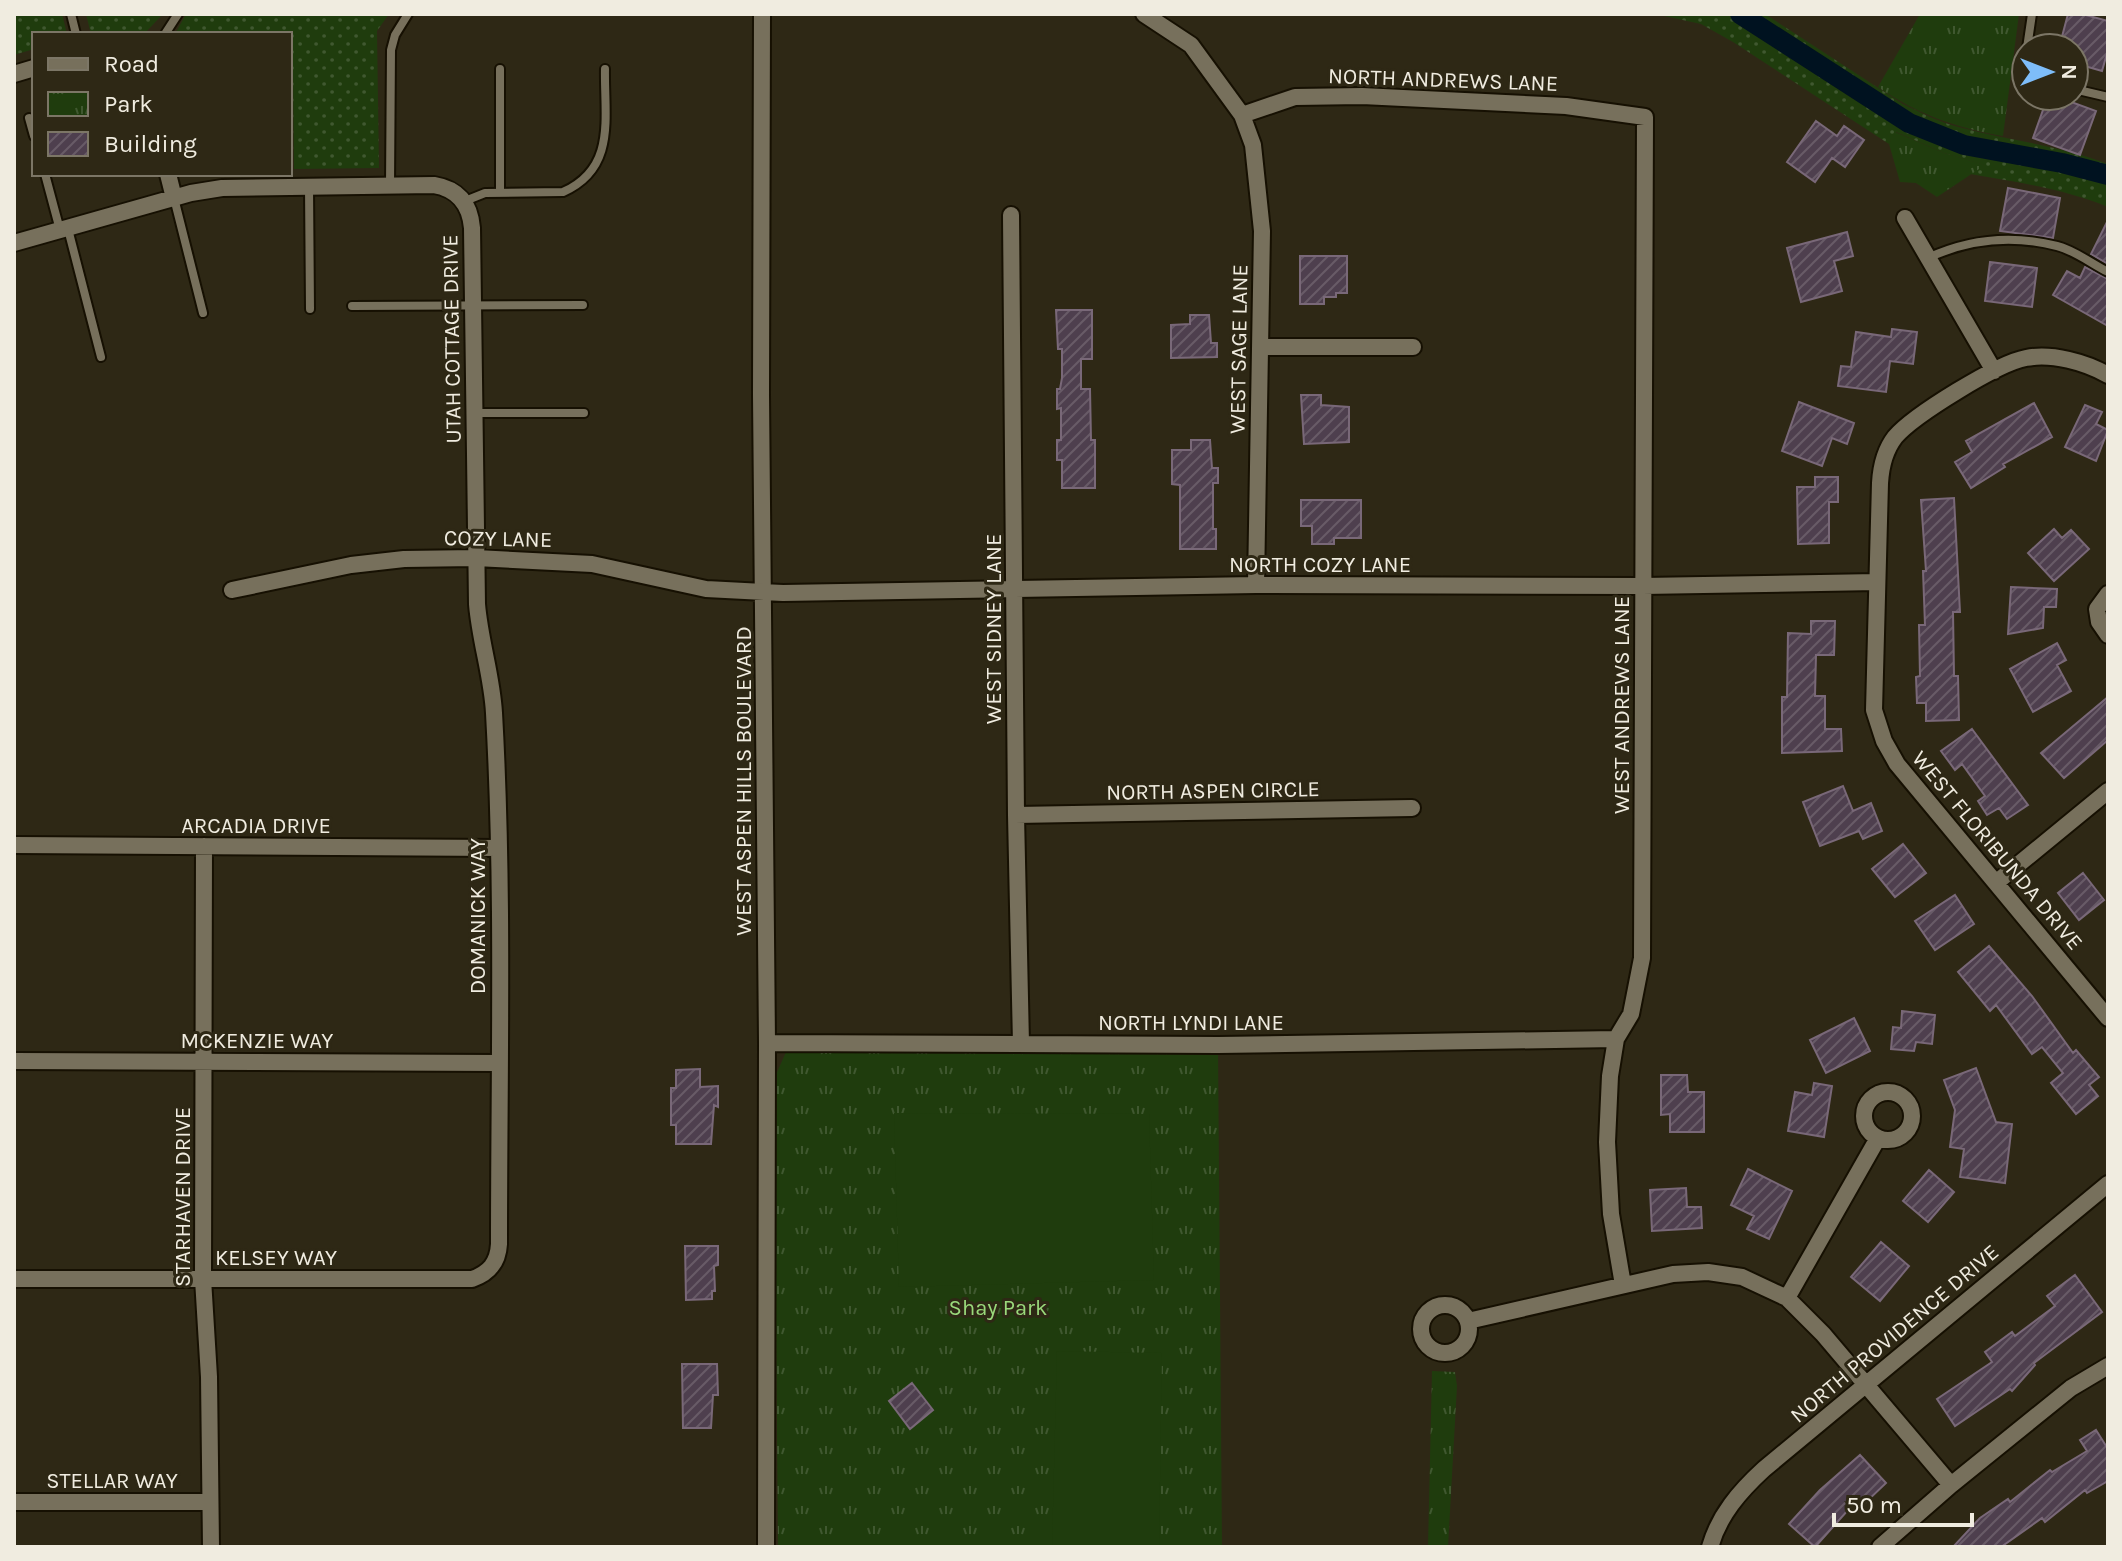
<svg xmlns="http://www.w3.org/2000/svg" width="2122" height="1561" viewBox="0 0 2122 1561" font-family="Karla,sans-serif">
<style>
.grass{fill:url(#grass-dots)}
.park{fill:url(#park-tufts)}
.garden{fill:#1f3c0d}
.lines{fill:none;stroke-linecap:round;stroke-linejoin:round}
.canal{stroke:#001220;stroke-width:20}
.building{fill:url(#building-hatch);stroke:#796878;stroke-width:2}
.lane-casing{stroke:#161002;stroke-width:12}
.street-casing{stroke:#161002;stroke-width:20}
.lane{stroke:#77705c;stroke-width:8}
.street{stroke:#77705c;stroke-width:16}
.labels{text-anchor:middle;stroke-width:6;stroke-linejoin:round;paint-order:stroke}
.street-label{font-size:22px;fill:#f0ece0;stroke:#2e2815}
.park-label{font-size:22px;fill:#9ad97b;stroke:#2e2815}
</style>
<defs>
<pattern id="grass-dots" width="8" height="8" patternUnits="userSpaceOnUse" patternTransform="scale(2)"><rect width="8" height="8" fill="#1f3c0d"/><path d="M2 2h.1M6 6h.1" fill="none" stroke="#405830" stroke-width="1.8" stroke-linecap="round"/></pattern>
<pattern id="park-tufts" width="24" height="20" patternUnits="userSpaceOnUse" patternTransform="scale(2)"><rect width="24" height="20" fill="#1f3c0d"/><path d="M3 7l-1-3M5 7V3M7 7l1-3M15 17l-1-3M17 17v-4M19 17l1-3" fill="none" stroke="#405830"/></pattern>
<pattern id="building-hatch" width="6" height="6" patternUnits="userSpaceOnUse" patternTransform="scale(2)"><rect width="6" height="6" fill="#4e3f4e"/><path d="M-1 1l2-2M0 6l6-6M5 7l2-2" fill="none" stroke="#685b67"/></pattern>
</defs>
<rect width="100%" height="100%" fill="#2e2815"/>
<path class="grass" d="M 14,14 L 62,14 L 67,34 L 34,34 L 34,49 L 14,55 Z
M 86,14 L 163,14 L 144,34 L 91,34 Z
M 186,14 L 389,14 L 377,31 L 379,168 L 294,169 L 293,66 L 290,66 L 290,34 L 175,34 Z
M 1655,14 L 1765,14 L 1903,104 C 1920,112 1937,121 1955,126 C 2005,140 2059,145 2108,164 L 2108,207 C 2064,189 2017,182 1970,174 L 1984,165 L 1944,153 L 1896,132 L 1889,144 L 1733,42 L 1701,24 Z"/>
<path class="park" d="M 1920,14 L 2019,14 L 2003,136 C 1956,128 1917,114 1878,87 Z
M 1895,132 L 1944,153 L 1985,165 L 1937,197 L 1916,183 L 1900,182 L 1889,144 Z
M 790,1043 L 1218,1045 L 1222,1547 L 778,1547 L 774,1079 Z
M 1432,1371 L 1455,1372 L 1457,1386 L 1448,1547 L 1428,1547 Z"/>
<path class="garden" d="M 894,1113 L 1149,1114 L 1154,1280 L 899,1287 Z
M 1057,1351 L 1162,1353 L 1159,1547 L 1052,1547 Z"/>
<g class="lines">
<path class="canal" d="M 1740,14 L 1909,123 L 1964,145 L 2062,163 L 2108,175"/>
</g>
<path class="building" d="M 2068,14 L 2082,14 L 2108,21 L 2108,50 L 2102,71 L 2074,63 L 2074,48 L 2059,48 Z
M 2048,96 L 2055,96 L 2096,111 L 2080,155 L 2033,138 Z
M 1816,121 L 1837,136 L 1844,126 L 1864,140 L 1845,167 L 1832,158 L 1815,182 L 1787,162 Z
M 2008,188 L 2060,198 L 2053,238 L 2000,231 Z
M 2108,220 L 2108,264 L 2091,254 Z
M 1847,232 L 1853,256 L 1834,261 L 1842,291 L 1801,302 L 1787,248 Z
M 1300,256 L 1347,256 L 1347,293 L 1336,293 L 1336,297 L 1324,297 L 1324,304 L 1300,304 Z
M 1990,262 L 2037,268 L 2032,307 L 1985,301 Z
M 2085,267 L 2108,279 L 2108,326 L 2053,295 L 2067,271 L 2080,278 Z
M 1056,310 L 1092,310 L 1092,359 L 1081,359 L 1081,389 L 1090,389 L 1091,440 L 1095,440 L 1095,488 L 1062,488 L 1062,460 L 1057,460 L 1057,440 L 1061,440 L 1061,408 L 1057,409 L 1057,389 L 1060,389 L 1062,378 L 1062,349 L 1058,349 Z
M 1190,315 L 1209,315 L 1211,343 L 1217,343 L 1217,357 L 1171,358 L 1171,325 L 1190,324 Z
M 1892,329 L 1917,332 L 1913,364 L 1890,361 L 1886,392 L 1838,386 L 1841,366 L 1851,367 L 1856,332 L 1891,337 Z
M 1301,395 L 1321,395 L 1321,405 L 1349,407 L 1349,442 L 1304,444 Z
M 1799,402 L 1854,423 L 1847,444 L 1832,438 L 1822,466 L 1782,451 Z
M 2034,403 L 2052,437 L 2003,464 L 2005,467 L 1971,488 L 1955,462 L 1972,452 L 1966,441 Z
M 2085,405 L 2102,412 L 2096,424 L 2108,430 L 2096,461 L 2065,447 Z
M 1191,440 L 1210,440 L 1212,468 L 1218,468 L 1218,483 L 1213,483 L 1213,529 L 1216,529 L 1216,549 L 1180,549 L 1180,485 L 1172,484 L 1172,450 L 1191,450 Z
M 1815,477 L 1838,477 L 1838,502 L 1829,502 L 1829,543 L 1798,544 L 1797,487 L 1815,487 Z
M 1954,498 L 1960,612 L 1953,612 L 1954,676 L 1958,676 L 1959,720 L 1926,721 L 1926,703 L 1917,703 L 1916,677 L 1920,676 L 1919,625 L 1925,625 L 1923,571 L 1926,571 L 1921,500 Z
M 1301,500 L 1361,500 L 1361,538 L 1334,538 L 1334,544 L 1312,544 L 1312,526 L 1301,526 Z
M 2054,529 L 2062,538 L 2071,530 L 2089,549 L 2054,581 L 2028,553 Z
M 2011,587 L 2057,589 L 2056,607 L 2044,607 L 2043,628 L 2008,634 Z
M 1811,621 L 1835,621 L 1834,655 L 1816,655 L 1815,696 L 1825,696 L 1825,729 L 1841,729 L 1842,751 L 1782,753 L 1782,697 L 1787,697 L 1788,633 L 1811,634 Z
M 2057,643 L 2066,660 L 2057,665 L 2071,691 L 2033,712 L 2010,669 Z
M 2108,697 L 2108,740 L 2064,778 L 2041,753 Z
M 1972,729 L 2028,805 L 2007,819 L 1999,808 L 1987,815 L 1978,801 L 1985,796 L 1962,764 L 1955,770 L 1941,751 Z
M 1843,786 L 1853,811 L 1871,803 L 1882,831 L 1863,839 L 1859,831 L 1820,846 L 1803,802 Z
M 1903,844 L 1926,873 L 1895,897 L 1872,869 Z
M 2083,873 L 2104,900 L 2079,920 L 2058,893 Z
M 1955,895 L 1974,924 L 1935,950 L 1915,921 Z
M 1989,946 L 2032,996 L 2073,1053 L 2076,1050 L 2099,1077 L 2089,1085 L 2098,1096 L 2076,1114 L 2051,1083 L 2063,1073 L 2042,1047 L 2032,1054 L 1996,1005 L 1990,1011 L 1958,972 Z
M 1902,1011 L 1935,1015 L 1932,1044 L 1916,1042 L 1914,1051 L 1891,1049 L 1893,1027 L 1901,1028 Z
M 1854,1018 L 1870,1051 L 1826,1073 L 1810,1040 Z
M 1976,1068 L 1996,1122 L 2012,1124 L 2005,1183 L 1960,1177 L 1964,1149 L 1950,1147 L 1955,1110 L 1944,1080 Z
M 700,1069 L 700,1087 L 718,1086 L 718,1107 L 714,1105 L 711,1144 L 676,1144 L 676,1125 L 671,1125 L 671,1088 L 676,1088 L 676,1070 Z
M 1661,1075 L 1687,1075 L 1688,1092 L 1704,1092 L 1704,1132 L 1670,1132 L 1670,1114 L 1661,1115 Z
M 1814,1083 L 1832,1086 L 1824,1137 L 1788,1131 L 1795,1092 L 1812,1095 Z
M 1748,1169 L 1792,1191 L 1769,1239 L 1747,1229 L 1754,1216 L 1731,1205 Z
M 1929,1170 L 1954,1192 L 1928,1222 L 1903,1201 Z
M 1686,1188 L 1687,1207 L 1701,1207 L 1702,1228 L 1652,1231 L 1650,1190 Z
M 1881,1242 L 1909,1266 L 1880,1301 L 1851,1277 Z
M 685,1246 L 718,1246 L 718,1265 L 714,1266 L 715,1291 L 712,1291 L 712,1299 L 686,1300 Z
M 2075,1275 L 2102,1312 L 2034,1363 L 2035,1365 L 2012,1391 L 2010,1389 L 1955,1426 L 1937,1399 L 1992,1362 L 1985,1352 L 2012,1332 L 2015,1336 L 2055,1306 L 2047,1296 Z
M 682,1364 L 717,1364 L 718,1395 L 713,1395 L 711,1428 L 683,1428 Z
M 912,1383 L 933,1410 L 910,1429 L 889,1401 Z
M 2096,1430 L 2108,1449 L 2108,1481 L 2087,1493 L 2085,1490 L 2045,1522 L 2042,1518 L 2001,1547 L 1953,1547 L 1980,1518 L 2008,1499 L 2010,1502 L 2050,1470 L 2052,1472 L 2087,1451 L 2080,1440 Z
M 1860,1455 L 1886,1483 L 1863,1505 L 1857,1500 L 1815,1547 L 1789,1524 L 1820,1490 Z"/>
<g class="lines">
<defs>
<path id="lane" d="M 71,14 L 76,34
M 165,34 L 178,14
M 2027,48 L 2032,14
M 500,69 L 500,193
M 2074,89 L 2108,97
M 29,118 L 34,136
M 45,174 L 60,230
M 390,185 L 391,50 L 395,35 L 408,14
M 309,187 L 310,309
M 174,198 L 203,313
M 465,201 L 485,193 L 563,192 C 617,168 604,117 605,69
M 68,229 L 101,357
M 1928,258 C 1969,239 2013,235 2057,246 C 2074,250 2092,264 2108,272
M 352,306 L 583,305
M 474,413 L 584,413"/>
<path id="street" d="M 762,14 L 761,395 L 767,1043 L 766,1547
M 1144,14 L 1191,45 L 1242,115 L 1253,145 L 1262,231 L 1256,585
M 14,74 L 34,68
M 1242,115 L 1295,97 L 1362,96 L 1566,106 L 1645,117 L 1642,958 L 1631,1014 L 1616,1039 L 1610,1076 L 1607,1142 L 1611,1214 L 1623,1285
M 168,174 L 174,198
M 1011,215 L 1016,815 L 1021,1044
M 1905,218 L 1994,371
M 14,243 L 191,193 L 222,188 L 434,185 C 458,189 470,204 472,228 L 477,604 C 480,641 492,676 494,713 C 504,889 499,1067 499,1244 C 498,1263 489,1273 472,1279 L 14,1279
M 1262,347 L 1413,347
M 2108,375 C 2085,362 2052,353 2026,358 C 1998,363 1914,415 1895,437 C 1885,450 1881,466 1880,483 L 1874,710 L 1884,741 L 1897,764 L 2108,1018
M 232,590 L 351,565 L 404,559 L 476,558 L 592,564 L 706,589 L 783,593 L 1256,585 L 1643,586 L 1877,582
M 2108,594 L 2097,609 L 2099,622 L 2108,635
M 1016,815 L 1412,808
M 14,845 L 499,848
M 204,846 L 203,1279 L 209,1377 L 211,1547
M 1997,882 L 2108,791
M 767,1043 L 1218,1045 L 1616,1039
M 14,1061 L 499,1063
M1864 1116a24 24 0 1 1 48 0a24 24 0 1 1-48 0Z
M 1787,1298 L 1878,1138
M1421 1329a24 24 0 1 1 48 0a24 24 0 1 1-48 0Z
M 1468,1321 L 1673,1274 L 1708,1272 L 1742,1277 L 1787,1298 L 1823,1334 L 1951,1485
M 14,1502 L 210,1502
M 1710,1547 C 1719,1515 1740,1491 1764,1469 L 2108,1184
M 1880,1547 L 1951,1485 L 2071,1388 L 2108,1366"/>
</defs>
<use href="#lane" class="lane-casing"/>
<use href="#street" class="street-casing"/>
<use href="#lane" class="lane"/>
<use href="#street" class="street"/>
</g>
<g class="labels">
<g class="street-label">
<text transform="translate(1443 79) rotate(2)" y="8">NORTH ANDREWS LANE</text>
<text transform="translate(451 339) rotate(-91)" y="8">UTAH COTTAGE DRIVE</text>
<text transform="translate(1238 349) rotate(-89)" y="8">WEST SAGE LANE</text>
<text transform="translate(498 538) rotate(1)" y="8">COZY LANE</text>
<text x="1320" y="572">NORTH COZY LANE</text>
<text transform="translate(993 629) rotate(-90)" y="8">WEST SIDNEY LANE</text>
<text transform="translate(1621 705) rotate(-90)" y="8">WEST ANDREWS LANE</text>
<text transform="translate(743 781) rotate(-90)" y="8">WEST ASPEN HILLS BOULEVARD</text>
<text transform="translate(1213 790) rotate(-1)" y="8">NORTH ASPEN CIRCLE</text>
<text x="256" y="833">ARCADIA DRIVE</text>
<text transform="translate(1998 850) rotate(50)" y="8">WEST FLORIBUNDA DRIVE</text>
<text transform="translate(477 916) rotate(-90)" y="8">DOMANICK WAY</text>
<text x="1191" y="1030">NORTH LYNDI LANE</text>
<text x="257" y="1048">MCKENZIE WAY</text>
<text transform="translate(182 1197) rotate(-90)" y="8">STARHAVEN DRIVE</text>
<text x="276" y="1265">KELSEY WAY</text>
<text transform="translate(1894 1333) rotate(-40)" y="8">NORTH PROVIDENCE DRIVE</text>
<text x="112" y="1488">STELLAR WAY</text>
</g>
<g class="park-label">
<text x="998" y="1315">Shay Park</text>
</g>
</g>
<rect width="2122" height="1561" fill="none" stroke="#f0ece0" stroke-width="32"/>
<rect x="32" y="32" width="260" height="144" fill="#2e2815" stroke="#7c7666" stroke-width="2"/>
<rect x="48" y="58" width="40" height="12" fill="#77705c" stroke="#7c7666" stroke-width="2"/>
<text x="104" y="72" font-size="24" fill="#f0ece0">Road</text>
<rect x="48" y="92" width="40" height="24" fill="url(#park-tufts)" stroke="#7c7666" stroke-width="2"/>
<text x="104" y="112" font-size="24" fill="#f0ece0">Park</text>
<rect x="48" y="132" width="40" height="24" fill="url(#building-hatch)" stroke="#7c7666" stroke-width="2"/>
<text x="104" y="152" font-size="24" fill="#f0ece0">Building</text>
<g transform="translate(2050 72) rotate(90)"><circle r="38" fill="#2e2815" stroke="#7c7666" stroke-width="2"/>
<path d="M0-6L14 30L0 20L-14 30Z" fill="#7ebdf9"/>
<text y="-12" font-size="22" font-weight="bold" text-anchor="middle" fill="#f0ece0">N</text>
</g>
<path d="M1834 1513v12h138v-12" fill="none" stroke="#f0ece0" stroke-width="4"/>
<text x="1846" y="1513" font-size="24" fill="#f0ece0" stroke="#2e2815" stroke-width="6" paint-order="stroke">50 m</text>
</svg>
